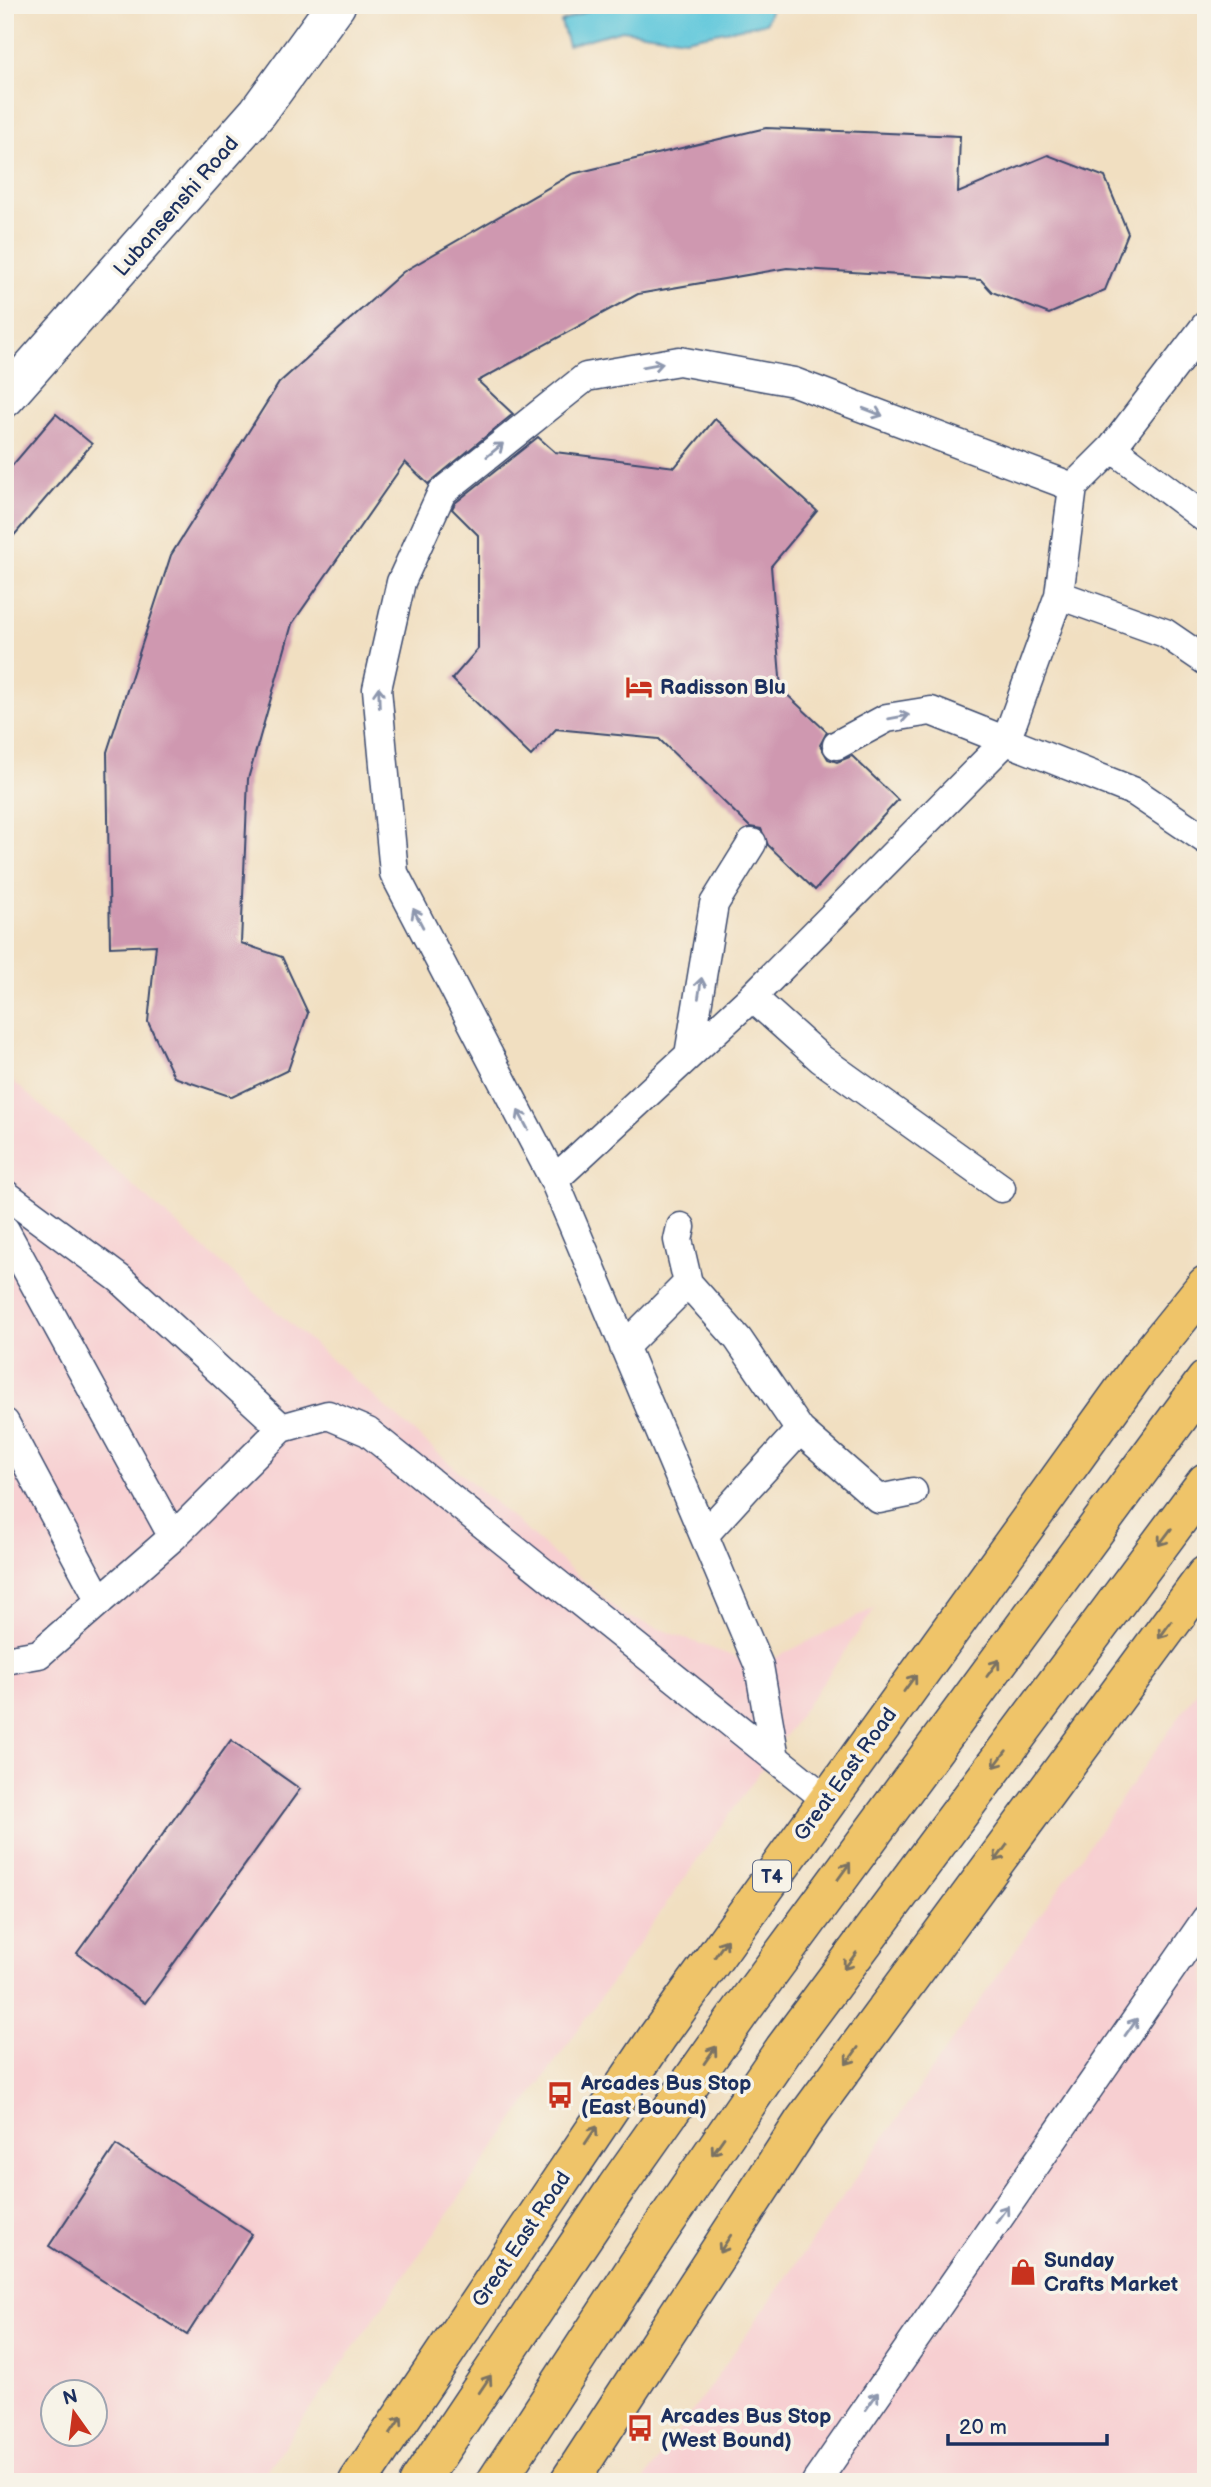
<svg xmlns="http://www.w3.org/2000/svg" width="1211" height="2487" viewBox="0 0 1211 2487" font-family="'Balsamiq Sans',sans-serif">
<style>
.built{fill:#f7cfd1;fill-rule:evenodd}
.water{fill:#5fc7db;stroke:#3d7b9c;stroke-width:2}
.building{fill:#cf98b0}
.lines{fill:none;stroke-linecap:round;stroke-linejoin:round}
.lane-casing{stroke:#3b496d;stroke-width:31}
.street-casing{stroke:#3b496d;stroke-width:41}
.primary-casing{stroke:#3b496d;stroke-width:41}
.lane{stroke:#fff;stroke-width:28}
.street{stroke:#fff;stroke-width:38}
.primary{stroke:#efc469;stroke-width:38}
.oneway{stroke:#8d97ae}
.oneway2{stroke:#7a7263}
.labels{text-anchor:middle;stroke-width:7;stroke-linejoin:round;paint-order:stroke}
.shield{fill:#f7f3e8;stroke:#5d6a87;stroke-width:2}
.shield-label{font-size:19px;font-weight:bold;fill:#1b2f5e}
.street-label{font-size:21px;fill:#1b2f5e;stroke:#f7f3e8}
.poi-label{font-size:21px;font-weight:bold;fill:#1b2f5e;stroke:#f7f3e8;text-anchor:start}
</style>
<rect width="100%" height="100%" fill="#f7f3e8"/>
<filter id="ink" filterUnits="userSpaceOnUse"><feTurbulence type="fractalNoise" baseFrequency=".0143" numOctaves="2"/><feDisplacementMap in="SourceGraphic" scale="14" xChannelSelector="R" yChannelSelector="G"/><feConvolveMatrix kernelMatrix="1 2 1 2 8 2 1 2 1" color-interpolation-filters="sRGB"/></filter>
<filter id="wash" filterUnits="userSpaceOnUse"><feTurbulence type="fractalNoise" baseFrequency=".00686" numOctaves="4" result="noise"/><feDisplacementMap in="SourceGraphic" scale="28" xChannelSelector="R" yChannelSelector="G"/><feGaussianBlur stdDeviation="1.57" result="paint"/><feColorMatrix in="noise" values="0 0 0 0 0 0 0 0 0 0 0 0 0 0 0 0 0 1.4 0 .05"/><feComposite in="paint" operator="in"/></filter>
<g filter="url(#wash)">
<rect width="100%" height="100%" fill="#f1dfc1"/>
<path class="built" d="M 5,1074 L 623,1615 L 759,1666 L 876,1607 L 259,2482 L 7,2482 L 5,2477 ZM 52,2392 L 94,2392 L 94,2434 L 52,2434 Z
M 1206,1678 L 1206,2482 L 643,2482 Z"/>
<path class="water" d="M 600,5 L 772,5 L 766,23 L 685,39 L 622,30 L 568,45 L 561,22 Z"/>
<g id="blocks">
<path class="building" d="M 766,128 L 960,136 L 958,193 L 1048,155 L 1105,177 L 1128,233 L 1105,290 L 1049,314 L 992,292 L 981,280 L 787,268 L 638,294 L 478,381 L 513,414 L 428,484 L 405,462 L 292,624 L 248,779 L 241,943 L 282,957 L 308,1013 L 288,1070 L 232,1097 L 174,1077 L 148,1022 L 156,945 L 110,947 L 107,752 L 171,555 L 279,383 L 403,272 L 572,174 Z
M 56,414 L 92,444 L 5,546 L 5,474 Z
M 715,419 L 817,511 L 771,566 L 781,689 L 827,732 L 820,745 L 828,759 L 837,762 L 852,756 L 898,800 L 815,890 L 768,845 L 761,829 L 750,827 L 659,739 L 556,729 L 531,756 L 452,679 L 478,649 L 478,535 L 452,509 L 455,503 L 538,437 L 555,452 L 675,467 Z
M 231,1740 L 300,1789 L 145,2003 L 77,1953 Z
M 116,2145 L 252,2234 L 187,2335 L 49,2246 Z"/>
</g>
</g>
<g filter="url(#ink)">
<use href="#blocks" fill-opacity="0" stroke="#3b496d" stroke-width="2"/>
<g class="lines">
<defs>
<path id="lane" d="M 1112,448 L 1206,519
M 1059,595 L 1165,633 L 1206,661
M 837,745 L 887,718 L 931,711 L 1135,792 L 1206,840
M 752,997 L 821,1059 L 1001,1188
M 689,1055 L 714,904 L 752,843
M 554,1180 L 394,873 L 377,689 L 401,582 L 442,492 L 586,377 L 679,361 L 794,382 L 1073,487
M 5,1194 L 120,1279 L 282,1428 L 328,1415 L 368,1432 L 826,1799
M 681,1227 L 678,1240 L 688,1283 L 738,1339 L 800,1430 L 879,1499 L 913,1492
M 5,1230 L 173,1537
M 624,1347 L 688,1283
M 5,1423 L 100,1601
M 704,1535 L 800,1430
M 5,1660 L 39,1654 L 173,1537 L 282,1428
M 775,1758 L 759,1666 L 554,1180 L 752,997 L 1006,741 L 1059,595 L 1073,487 L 1112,448 L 1206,325
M 816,2482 L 1206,1919"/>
<path id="street" d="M 5,398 L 258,112 L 336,5"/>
<path id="primary" d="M 358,2482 L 658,2036 L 1140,1367 L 1206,1285
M 419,2482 L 616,2188 L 741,2011 L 1206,1380
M 496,2482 L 665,2223 L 784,2049 L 1206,1482
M 569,2482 L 802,2124 L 1206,1575"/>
</defs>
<use href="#lane" class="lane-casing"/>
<use href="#street" class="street-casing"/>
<use href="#primary" class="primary-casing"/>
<use href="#lane" class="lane"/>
<use href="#street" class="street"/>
<use href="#primary" class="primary"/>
</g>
<defs><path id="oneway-shaft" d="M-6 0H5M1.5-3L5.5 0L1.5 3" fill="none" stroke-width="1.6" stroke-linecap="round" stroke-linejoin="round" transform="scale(1.75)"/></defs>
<g class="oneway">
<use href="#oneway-shaft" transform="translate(653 365) rotate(-10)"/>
<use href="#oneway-shaft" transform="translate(873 412) rotate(21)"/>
<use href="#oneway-shaft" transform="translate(495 450) rotate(-39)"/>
<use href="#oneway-shaft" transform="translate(379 697) rotate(-92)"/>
<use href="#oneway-shaft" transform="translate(899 717) rotate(-10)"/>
<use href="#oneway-shaft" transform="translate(418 918) rotate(-118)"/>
<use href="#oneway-shaft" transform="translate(700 988) rotate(-81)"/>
<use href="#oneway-shaft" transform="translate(523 1120) rotate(-118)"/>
<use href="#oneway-shaft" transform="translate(1131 2027) rotate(-55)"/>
<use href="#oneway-shaft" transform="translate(1002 2214) rotate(-55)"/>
<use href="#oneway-shaft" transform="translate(872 2401) rotate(-55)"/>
</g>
<g class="oneway2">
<use href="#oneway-shaft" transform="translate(1165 1537) rotate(127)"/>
<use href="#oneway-shaft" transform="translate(1165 1630) rotate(126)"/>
<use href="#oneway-shaft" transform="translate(993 1668) rotate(-54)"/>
<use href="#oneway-shaft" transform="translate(910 1683) rotate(-54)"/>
<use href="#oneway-shaft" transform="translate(1000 1759) rotate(127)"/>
<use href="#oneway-shaft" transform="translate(1001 1853) rotate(126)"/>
<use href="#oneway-shaft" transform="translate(844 1871) rotate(-54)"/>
<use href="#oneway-shaft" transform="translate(721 1948) rotate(-55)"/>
<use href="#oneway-shaft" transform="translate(850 1961) rotate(127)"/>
<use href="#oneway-shaft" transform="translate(710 2055) rotate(-55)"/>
<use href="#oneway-shaft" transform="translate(852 2056) rotate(126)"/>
<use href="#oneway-shaft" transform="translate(591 2135) rotate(-56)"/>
<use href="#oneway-shaft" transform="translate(718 2146) rotate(125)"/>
<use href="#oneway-shaft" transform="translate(725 2244) rotate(123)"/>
<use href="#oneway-shaft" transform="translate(485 2384) rotate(-56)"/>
<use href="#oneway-shaft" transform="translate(396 2425) rotate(-56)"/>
</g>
</g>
<defs>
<symbol id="hotel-bare" viewBox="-9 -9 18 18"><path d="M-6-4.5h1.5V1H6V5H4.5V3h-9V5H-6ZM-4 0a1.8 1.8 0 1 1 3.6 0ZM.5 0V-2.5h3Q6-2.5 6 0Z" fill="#c8321e" stroke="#f7f3e8" stroke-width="2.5" paint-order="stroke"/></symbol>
<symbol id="bus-bare" viewBox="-9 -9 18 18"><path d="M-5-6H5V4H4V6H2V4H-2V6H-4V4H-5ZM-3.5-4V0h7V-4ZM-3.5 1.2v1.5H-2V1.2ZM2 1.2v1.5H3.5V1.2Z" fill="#c8321e" stroke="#f7f3e8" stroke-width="2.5" paint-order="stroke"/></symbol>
<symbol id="shop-bare" viewBox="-9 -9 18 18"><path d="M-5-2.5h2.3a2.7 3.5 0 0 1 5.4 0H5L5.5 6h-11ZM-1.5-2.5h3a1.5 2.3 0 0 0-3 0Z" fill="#c8321e" stroke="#f7f3e8" stroke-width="2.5" paint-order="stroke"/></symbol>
</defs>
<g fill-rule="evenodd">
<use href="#hotel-bare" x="620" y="668" width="38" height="38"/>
<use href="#bus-bare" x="541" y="2076" width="38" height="38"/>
<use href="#shop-bare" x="1004" y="2253" width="38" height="38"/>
<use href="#bus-bare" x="621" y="2409" width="38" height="38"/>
</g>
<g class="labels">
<rect class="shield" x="753" y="1860.5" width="38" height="31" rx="5"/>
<g class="shield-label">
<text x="772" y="1883">T4</text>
</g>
<g class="street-label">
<text transform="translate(176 206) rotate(-49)" y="7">Lubansenshi Road</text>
<text transform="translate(845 1774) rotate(-54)" y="7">Great East Road</text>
<text transform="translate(521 2239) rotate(-56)" y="7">Great East Road</text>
</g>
<g class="poi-label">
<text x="660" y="694">Radisson Blu</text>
<text x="581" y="2090">Arcades Bus Stop<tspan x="581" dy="24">(East Bound)</tspan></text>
<text x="1044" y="2267">Sunday<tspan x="1044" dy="24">Crafts Market</tspan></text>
<text x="661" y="2423">Arcades Bus Stop<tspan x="661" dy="24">(West Bound)</tspan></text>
</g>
</g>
<rect width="1211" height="2487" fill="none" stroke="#f7f3e8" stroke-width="28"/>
<g transform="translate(74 2413) rotate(346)"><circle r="33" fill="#f7f3e8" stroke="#9fa5b1" stroke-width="2"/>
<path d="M0-5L12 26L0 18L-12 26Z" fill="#c8321e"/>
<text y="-10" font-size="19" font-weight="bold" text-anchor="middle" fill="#1b2f5e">N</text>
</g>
<path d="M948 2434v10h159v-10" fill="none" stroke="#1b2f5e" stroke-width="3.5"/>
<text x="959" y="2434" font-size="21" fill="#1b2f5e" stroke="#f7f3e8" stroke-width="5" paint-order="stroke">20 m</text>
</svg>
